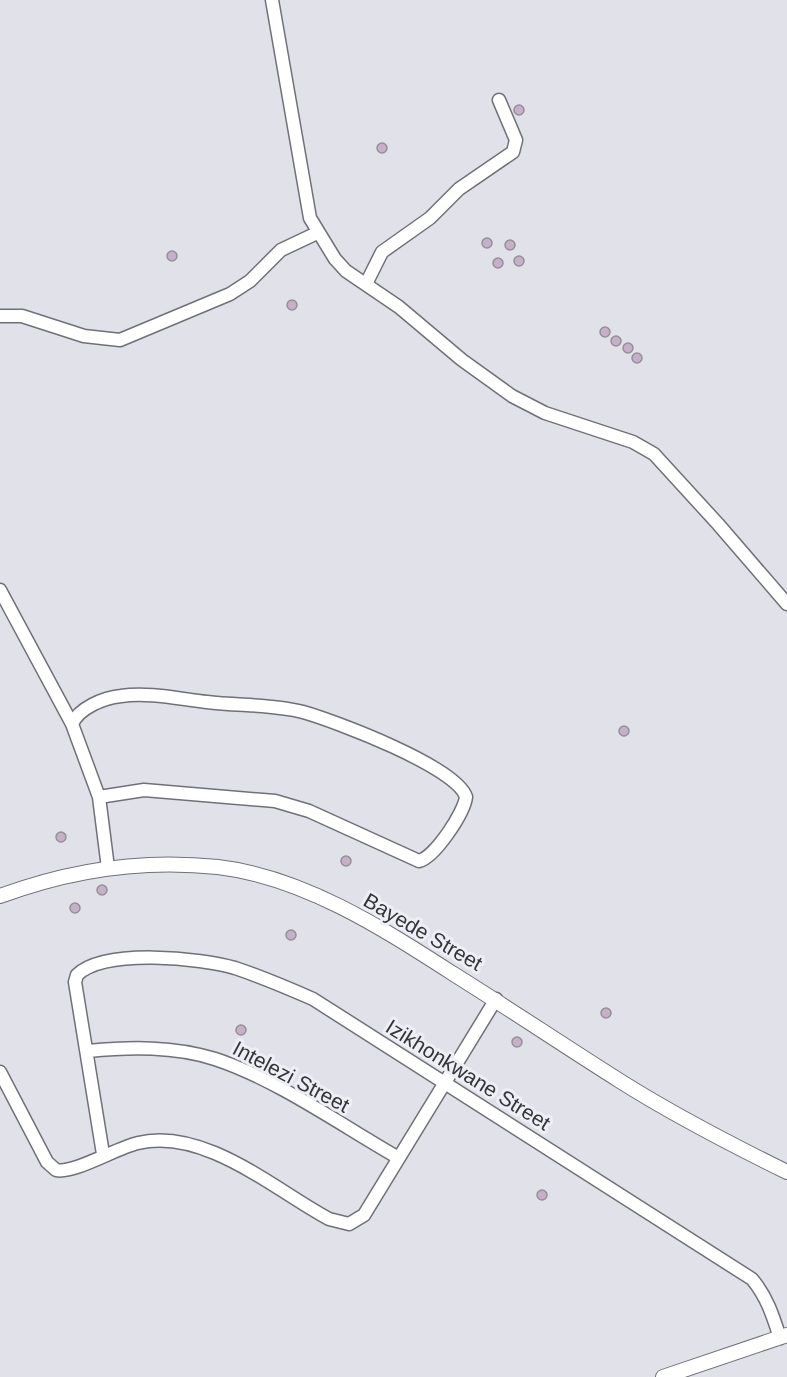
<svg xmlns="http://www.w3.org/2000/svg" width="787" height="1377" viewBox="0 0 787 1377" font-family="Arial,sans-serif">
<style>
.building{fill:#c5b0ca;stroke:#949095;stroke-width:1.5}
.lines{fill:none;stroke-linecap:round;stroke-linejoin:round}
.minor-casing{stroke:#707177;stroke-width:15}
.tertiary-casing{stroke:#707177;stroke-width:16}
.minor{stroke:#fff;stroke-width:12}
.tertiary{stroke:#fff;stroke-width:14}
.labels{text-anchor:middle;stroke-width:6;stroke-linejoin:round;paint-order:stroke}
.street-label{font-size:21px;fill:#353538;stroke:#eeeff6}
</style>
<rect width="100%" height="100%" fill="#e1e2e9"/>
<path class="building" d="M514 110a5 5 0 1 1 10 0a5 5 0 1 1-10 0Z
M377 148a5 5 0 1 1 10 0a5 5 0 1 1-10 0Z
M482 243a5 5 0 1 1 10 0a5 5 0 1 1-10 0Z
M505 245a5 5 0 1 1 10 0a5 5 0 1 1-10 0Z
M167 256a5 5 0 1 1 10 0a5 5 0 1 1-10 0Z
M514 261a5 5 0 1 1 10 0a5 5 0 1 1-10 0Z
M493 263a5 5 0 1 1 10 0a5 5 0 1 1-10 0Z
M287 305a5 5 0 1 1 10 0a5 5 0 1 1-10 0Z
M600 332a5 5 0 1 1 10 0a5 5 0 1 1-10 0Z
M611 341a5 5 0 1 1 10 0a5 5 0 1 1-10 0Z
M623 348a5 5 0 1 1 10 0a5 5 0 1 1-10 0Z
M632 358a5 5 0 1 1 10 0a5 5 0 1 1-10 0Z
M619 731a5 5 0 1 1 10 0a5 5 0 1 1-10 0Z
M56 837a5 5 0 1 1 10 0a5 5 0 1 1-10 0Z
M341 861a5 5 0 1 1 10 0a5 5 0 1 1-10 0Z
M97 890a5 5 0 1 1 10 0a5 5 0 1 1-10 0Z
M70 908a5 5 0 1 1 10 0a5 5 0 1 1-10 0Z
M286 935a5 5 0 1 1 10 0a5 5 0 1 1-10 0Z
M601 1013a5 5 0 1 1 10 0a5 5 0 1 1-10 0Z
M236 1030a5 5 0 1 1 10 0a5 5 0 1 1-10 0Z
M512 1042a5 5 0 1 1 10 0a5 5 0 1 1-10 0Z
M537 1195a5 5 0 1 1 10 0a5 5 0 1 1-10 0Z"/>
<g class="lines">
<defs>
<path id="minor" d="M 272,0 L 310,218 L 335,259 L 346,271 L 399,307 L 462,360 L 512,396 L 545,413 L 633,442 L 654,454 L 718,524 L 787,604
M 366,284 L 382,252 L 430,218 L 459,189 L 513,152 L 516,140 L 499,100
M 0,316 L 22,316 L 84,336 L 120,340 L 230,294 L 250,281 L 281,250 L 317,233
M 0,590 L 72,724
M 99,797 L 144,790 L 275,801 L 309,811 L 419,861 C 435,857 464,813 466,797 C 457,767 335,721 303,712 C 273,704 238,706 207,702 C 179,699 149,692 121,696 C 103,698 79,708 72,724 L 99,797 L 108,868
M 88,1051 C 130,1047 174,1046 215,1059 C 276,1079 341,1125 397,1157
M 0,1072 L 47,1162 L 56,1170 C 74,1174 116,1148 138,1143 C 204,1127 275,1190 329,1219 L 349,1224 L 364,1215 L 496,999
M 103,1154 L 75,982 L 77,975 C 105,948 201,958 235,968 C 262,977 288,988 313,999 L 752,1279 C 767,1297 773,1316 780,1338"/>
<path id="tertiary" d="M 0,896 C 70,870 144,859 218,867 C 303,877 382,928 452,973 C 508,1008 563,1045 620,1081 C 674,1115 730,1144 787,1172
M 663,1377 L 787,1335"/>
</defs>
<use href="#minor" class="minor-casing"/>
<use href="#tertiary" class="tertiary-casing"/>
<use href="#minor" class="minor"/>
<use href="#tertiary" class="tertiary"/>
</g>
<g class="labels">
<g class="street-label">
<text transform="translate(423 932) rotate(30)" y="7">Bayede Street</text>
<text transform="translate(468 1075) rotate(32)" y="7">Izikhonkwane Street</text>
<text transform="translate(291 1077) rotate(28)" y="7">Intelezi Street</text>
</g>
</g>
</svg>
